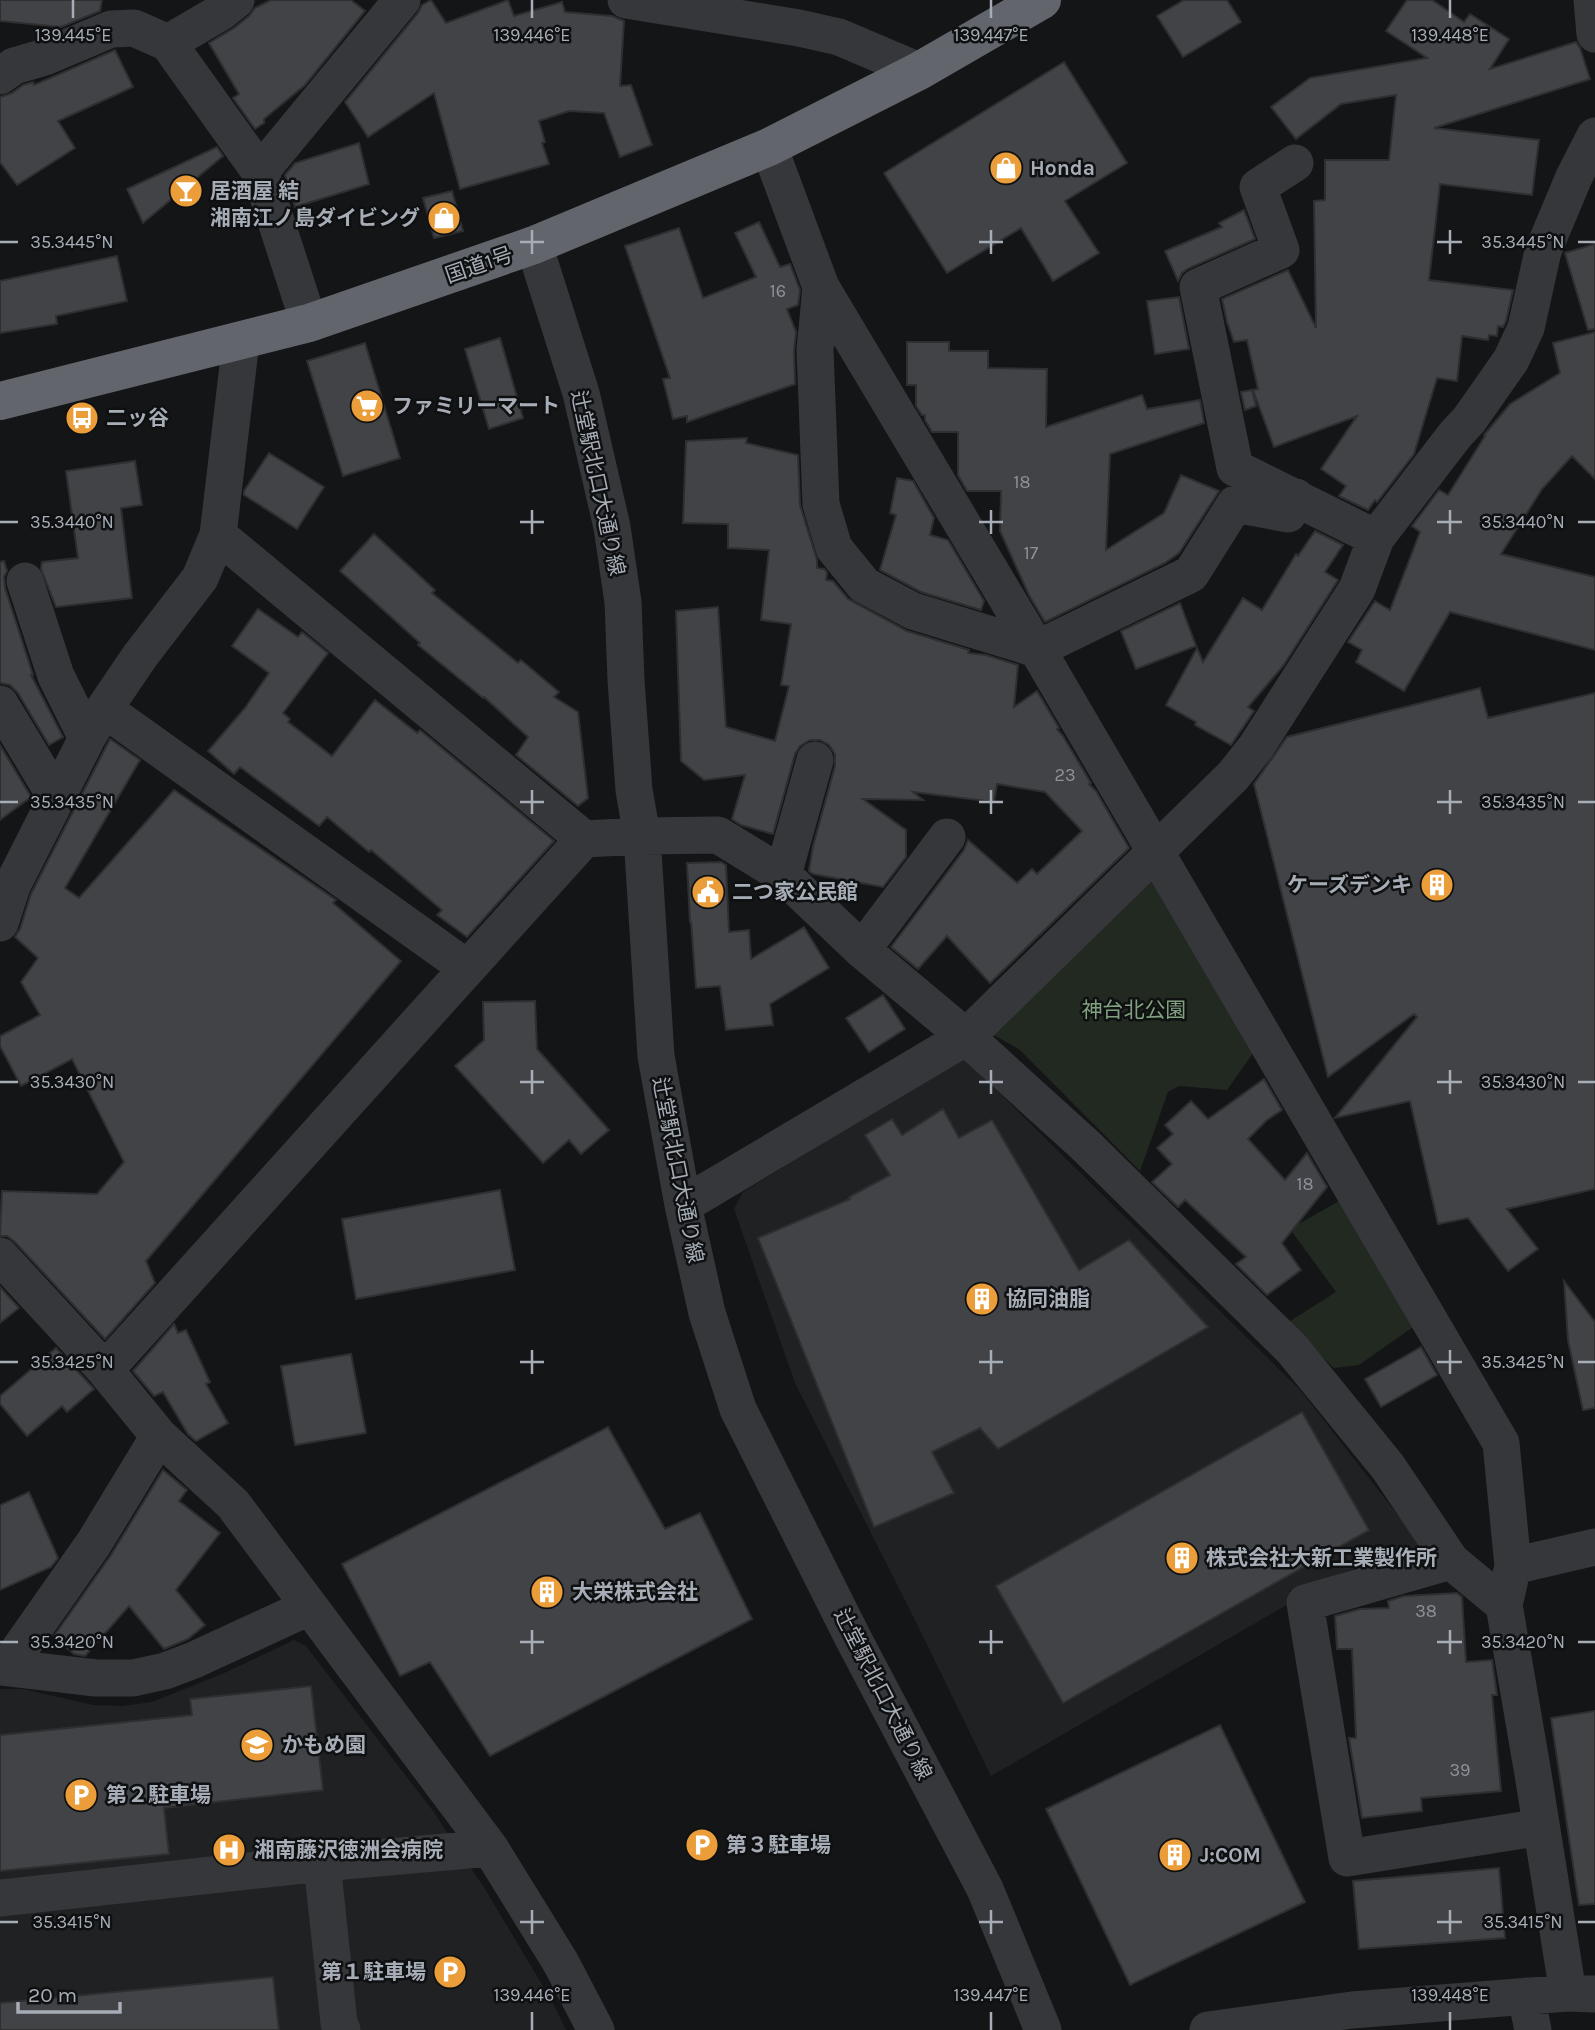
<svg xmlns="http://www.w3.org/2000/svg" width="1595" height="2030" viewBox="0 0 1595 2030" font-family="Karla,'Noto Sans JP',sans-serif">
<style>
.built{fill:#202123}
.green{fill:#212921}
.building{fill:#414346;stroke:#2f2f32;stroke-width:2}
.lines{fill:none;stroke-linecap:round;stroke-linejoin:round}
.minor{stroke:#36373b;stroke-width:37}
.highway{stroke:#62656c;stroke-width:38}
.ticks{fill:none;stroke:#a7adb6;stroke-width:2.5}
.labels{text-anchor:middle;stroke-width:5;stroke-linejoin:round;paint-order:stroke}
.number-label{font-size:18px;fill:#8e929a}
.poi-label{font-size:21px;font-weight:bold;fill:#a7adb6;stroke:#0f1011;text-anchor:start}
.street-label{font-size:21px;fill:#a7adb6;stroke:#0f1011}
.park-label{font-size:21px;fill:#80a07f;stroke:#0f1011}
.ticks-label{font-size:18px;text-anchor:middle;fill:#a7adb6;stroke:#0f1011;stroke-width:5;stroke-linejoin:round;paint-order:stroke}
</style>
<rect width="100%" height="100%" fill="#141516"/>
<path class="built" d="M 963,1057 L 1301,1391 L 1422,1546 L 1289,1591 L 1290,1603 L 991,1776 L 915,1620 L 795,1383 L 734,1209 L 743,1192 Z
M 294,1640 L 306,1646 L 433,1811 L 485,1889 L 553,2003 L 566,2030 L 0,2030 L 0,1689 L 23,1689 L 93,1705 L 122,1706 L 152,1702 L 222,1674 Z"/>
<path class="green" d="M 1146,878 L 1161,879 L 1258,1046 L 1227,1090 L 1179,1086 L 1168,1092 L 1140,1171 L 1020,1050 L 992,1034 Z
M 1339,1201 L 1416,1325 L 1359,1365 L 1334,1368 L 1287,1323 L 1336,1292 L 1290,1229 Z"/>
<path class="building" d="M 0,0 L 102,0 L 100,11 L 61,27 L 0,21 Z
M 271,0 L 351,0 L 365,11 L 305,85 L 264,119 L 264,123 L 255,129 L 233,98 L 239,94 L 209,43 L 234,28 L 249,16 L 255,8 Z
M 431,0 L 446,23 L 508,0 L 514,16 L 562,2 L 565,12 L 612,16 L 624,21 L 620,86 L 631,85 L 652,145 L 620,157 L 604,113 L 569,111 L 539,121 L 545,142 L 542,143 L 549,164 L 460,189 L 434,93 L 368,137 L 345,102 L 418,13 L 422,5 Z
M 1184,0 L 1227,0 L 1241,22 L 1183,57 L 1157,16 Z
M 1407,0 L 1432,0 L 1464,22 L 1470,14 L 1509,39 L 1490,69 L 1576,42 L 1580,48 L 1590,79 L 1434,128 L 1539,140 L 1532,195 L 1440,184 L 1429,280 L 1513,290 L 1506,321 L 1503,327 L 1498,326 L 1497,336 L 1489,335 L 1488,340 L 1462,336 L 1457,381 L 1437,378 L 1414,454 L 1377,502 L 1375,500 L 1368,510 L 1339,496 L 1346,486 L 1321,469 L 1357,416 L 1274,447 L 1253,390 L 1258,389 L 1247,340 L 1234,342 L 1227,322 L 1222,299 L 1288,270 L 1316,328 L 1314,201 L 1325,200 L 1325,160 L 1389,160 L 1396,95 L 1341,104 L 1296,139 L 1271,107 L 1310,78 L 1427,58 L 1386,31 Z
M 115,50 L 133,87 L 58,121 L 75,148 L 17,185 L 0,162 L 0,97 L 12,93 L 23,85 L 33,82 L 34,85 Z
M 1064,62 L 1127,163 L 1065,201 L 1099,253 L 1053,281 L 1021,228 L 947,273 L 884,173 Z
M 359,143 L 369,184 L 295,207 L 285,175 L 295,163 Z
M 217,147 L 223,156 L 143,223 L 127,189 Z
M 452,191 L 463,231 L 434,238 L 423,198 Z
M 1244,210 L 1255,239 L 1189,268 L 1182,273 L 1178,281 L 1165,251 L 1222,227 L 1219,223 Z
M 759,222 L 780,267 L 790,264 L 800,290 L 798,305 L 787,309 L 796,332 L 794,351 L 795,384 L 687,422 L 687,416 L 673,419 L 663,379 L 670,378 L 625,246 L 679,228 L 703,298 L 756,277 L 735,233 Z
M 1595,244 L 1595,329 L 1588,330 L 1565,253 Z
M 117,256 L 127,301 L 56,316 L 57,324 L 0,333 L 0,281 Z
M 1179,297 L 1189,349 L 1155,354 L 1147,301 Z
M 1595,332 L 1595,479 L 1572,456 L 1542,489 L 1501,554 L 1595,577 L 1595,650 L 1450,612 L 1404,691 L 1356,662 L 1362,650 L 1348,642 L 1375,601 L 1390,610 L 1420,532 L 1412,526 L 1439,490 L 1448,495 L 1485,436 L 1484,435 L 1510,404 L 1560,373 L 1553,343 Z
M 500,338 L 523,418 L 489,429 L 465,349 Z
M 907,342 L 949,342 L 949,351 L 988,351 L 988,368 L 1047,369 L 1046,427 L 1142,395 L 1147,409 L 1200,400 L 1204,423 L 1110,454 L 1106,550 L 1164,513 L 1181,475 L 1219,491 L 1179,553 L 1165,563 L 1045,622 L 1029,595 L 1000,531 L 1001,491 L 967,491 L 958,475 L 958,432 L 932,432 L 925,420 L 925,415 L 922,415 L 916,406 L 916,385 L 907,385 Z
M 365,343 L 400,458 L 343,476 L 307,361 Z
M 1252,390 L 1256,406 L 1245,410 L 1241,392 Z
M 747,438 L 746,443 L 798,455 L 800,505 L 817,560 L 817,568 L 824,569 L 827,572 L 826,580 L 833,581 L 848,599 L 907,631 L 969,650 L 968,653 L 986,655 L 1018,665 L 1014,707 L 1037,691 L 1059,728 L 1057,729 L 1063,736 L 1091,783 L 1089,784 L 1096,791 L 1129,848 L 990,983 L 947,936 L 918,969 L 891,947 L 964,850 L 968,840 L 1017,883 L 1032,869 L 1037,874 L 1082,831 L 1045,792 L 997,784 L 994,802 L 913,792 L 923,800 L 863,799 L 906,830 L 906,857 L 883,887 L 813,874 L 809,871 L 813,846 L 835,766 L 835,754 L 829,745 L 820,740 L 810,740 L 800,746 L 795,754 L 773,834 L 741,825 L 732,819 L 745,775 L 704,780 L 681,761 L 676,611 L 718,607 L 726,727 L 775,741 L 789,686 L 781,685 L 791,624 L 761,620 L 769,550 L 728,548 L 728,524 L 683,523 L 686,441 Z
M 269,453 L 324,487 L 297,529 L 244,495 L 244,491 Z
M 135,461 L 142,505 L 121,508 L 132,598 L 56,607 L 41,569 L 42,562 L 78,558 L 66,471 Z
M 897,478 L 913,481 L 934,518 L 930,535 L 948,540 L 984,601 L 981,610 L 921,592 L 880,570 L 896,515 L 890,513 Z
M 1315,531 L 1343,545 L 1325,572 L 1338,580 L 1283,666 L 1248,707 L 1254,711 L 1231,745 L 1195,725 L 1196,722 L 1166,705 L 1197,648 L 1203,662 L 1243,598 L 1262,610 L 1296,554 L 1298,556 Z
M 374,534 L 435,590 L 432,593 L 518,663 L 521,660 L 559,692 L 554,697 L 578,712 L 588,798 L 578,806 L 516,755 L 528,737 L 484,697 L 483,698 L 418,645 L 420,643 L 340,571 Z
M 4,561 L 7,571 L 4,577 L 5,588 L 33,675 L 31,675 L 63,737 L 49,745 L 18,693 L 10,685 L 0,683 L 0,562 Z
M 1180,603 L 1196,646 L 1136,669 L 1121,631 Z
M 258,609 L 298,637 L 302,632 L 328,653 L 283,713 L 290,719 L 288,722 L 332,756 L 375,700 L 417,733 L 420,730 L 554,841 L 467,937 L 437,915 L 442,910 L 371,850 L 369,852 L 327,817 L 319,826 L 240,767 L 234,774 L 208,751 L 245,708 L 269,673 L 232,646 Z
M 1480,688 L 1488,718 L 1595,693 L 1595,1189 L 1507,1209 L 1538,1249 L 1508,1271 L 1468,1218 L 1438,1224 L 1410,1101 L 1335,1118 L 1417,1017 L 1414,1014 L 1328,1077 L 1254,784 L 1287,737 Z
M 110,739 L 140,760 L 65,888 L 79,898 L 174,790 L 336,900 L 333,903 L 401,961 L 146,1261 L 155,1283 L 105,1339 L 15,1242 L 7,1236 L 0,1236 L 2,1191 L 97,1194 L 124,1162 L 72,1059 L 21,1086 L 0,1046 L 0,1036 L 40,1015 L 21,982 L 38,958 L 15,937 L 20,929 L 31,894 Z
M 0,745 L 31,797 L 0,820 Z
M 721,862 L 726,865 L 729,932 L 749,930 L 751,959 L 804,927 L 829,968 L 770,1004 L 773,1025 L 726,1030 L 720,986 L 696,988 L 691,922 L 690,922 L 687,863 Z
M 883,995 L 905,1029 L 869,1052 L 846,1018 Z
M 535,1001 L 537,1049 L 609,1130 L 581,1154 L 569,1140 L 543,1163 L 455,1066 L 484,1040 L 483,1002 Z
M 1264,1079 L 1282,1110 L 1267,1120 L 1248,1139 L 1285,1180 L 1307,1153 L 1327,1187 L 1282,1243 L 1301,1270 L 1267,1295 L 1236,1264 L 1246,1257 L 1185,1200 L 1178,1207 L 1152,1182 L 1172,1164 L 1157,1148 L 1173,1134 L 1165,1125 L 1191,1101 L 1208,1119 Z
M 943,1109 L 959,1138 L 992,1120 L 1079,1270 L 1129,1240 L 1208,1327 L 998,1449 L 980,1428 L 932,1452 L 954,1493 L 874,1527 L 758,1238 L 850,1199 L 849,1197 L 890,1175 L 865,1135 L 892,1119 L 902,1135 Z
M 500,1190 L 515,1270 L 356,1299 L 342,1219 Z
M 1564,1281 L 1595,1322 L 1595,1408 L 1583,1410 L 1568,1340 Z
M 0,1287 L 19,1308 L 0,1323 Z
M 174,1324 L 178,1333 L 186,1330 L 210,1382 L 206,1384 L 228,1423 L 196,1441 L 188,1434 L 163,1392 L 154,1396 L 133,1371 Z
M 1421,1347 L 1437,1375 L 1381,1407 L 1365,1379 Z
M 56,1348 L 94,1389 L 67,1412 L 62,1406 L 27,1436 L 0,1404 L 0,1396 Z
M 351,1354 L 366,1433 L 295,1445 L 281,1366 Z
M 1302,1412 L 1369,1530 L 1063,1703 L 996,1586 Z
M 608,1427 L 665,1529 L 700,1513 L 752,1619 L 490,1756 L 430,1662 L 400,1676 L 342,1564 Z
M 163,1470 L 187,1490 L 179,1501 L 220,1533 L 176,1590 L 205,1625 L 188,1639 L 164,1649 L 129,1606 L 85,1656 L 74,1654 L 54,1636 L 111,1555 Z
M 29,1492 L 58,1558 L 51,1567 L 0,1590 L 0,1505 Z
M 1457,1593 L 1462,1597 L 1466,1662 L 1492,1660 L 1497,1695 L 1492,1695 L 1501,1791 L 1421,1798 L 1422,1811 L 1362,1818 L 1349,1738 L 1356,1738 L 1352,1649 L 1337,1649 L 1335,1616 L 1360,1609 L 1389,1608 L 1388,1601 L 1404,1596 Z
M 311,1686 L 323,1790 L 164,1808 L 169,1854 L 0,1871 L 0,1735 L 192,1715 L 190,1699 Z
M 1595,1711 L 1595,1904 L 1579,1905 L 1551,1718 Z
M 1220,1725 L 1305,1902 L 1130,1985 L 1046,1809 Z
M 1499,1868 L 1505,1938 L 1359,1949 L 1353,1881 Z
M 273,1977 L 279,2030 L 0,2030 L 0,2003 Z"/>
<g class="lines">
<path class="minor" d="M 626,0 L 799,28 L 839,37 L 919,71
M 1592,0 L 1595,34
M 168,43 L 260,172 L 309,323
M 0,76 L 14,66 L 45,57 L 111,29 L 134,28 L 168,43 L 221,12 L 236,0
M 769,147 L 821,287 L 1037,649 L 1501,1443 L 1513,1566 L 1504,1605
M 1295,163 L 1258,187 L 1281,250 L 1198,287 L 1235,468 L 1376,538
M 260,172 L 402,0
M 534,245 L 581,393 L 612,527 L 623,602 L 626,680 L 634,790 L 642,836 L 656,1056 L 683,1205 L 707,1313 L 738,1409 L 853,1638 L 985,1889 L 1043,2030
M 821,287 L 815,350 L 821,504 L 834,548 L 864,585 L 913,611 L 1037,649 L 1191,574 L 1235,504 L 1288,514 L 1296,497
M 218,535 L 584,839 L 642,836 L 718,835 L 783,875 L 862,950 L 966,1037 L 1086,1146 L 1292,1349 L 1388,1467 L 1451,1561 L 1504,1605 L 1533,1774 L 1568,1993
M 25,581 L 56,676 L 87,738
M 0,704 L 56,797
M 104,709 L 467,968
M 783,875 L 815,760
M 0,923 L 12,886 L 87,738 L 104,709 L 140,656 L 200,578 L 218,535 L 241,341
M 862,950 L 947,837
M 683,1205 L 966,1037 L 1233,776 L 1256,747 L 1357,589 L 1376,538 L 1455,435 L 1469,420 L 1511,360 L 1526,328 L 1543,251 L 1574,177 L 1595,136
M 0,1256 L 105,1370 L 159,1436 L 233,1504 L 490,1848 L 561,1963 L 596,2030
M 105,1370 L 584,839
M 1451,1561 L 1305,1603 L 1347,1858 L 1541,1827
M 1513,1566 L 1595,1547
M 0,1667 L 96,1678 L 133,1678 L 165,1671 L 194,1660 L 309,1607
M 7,1667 L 94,1543 L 159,1436
M 322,1863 L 339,2023 L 342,2030
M 0,1898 L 322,1863 L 490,1848
M 1526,1996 L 1533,2030
M 1208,2030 L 1352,2010 L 1568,1993 L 1595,1994"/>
<path class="highway" d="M 0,401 L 309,323 L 534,245 L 769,147 L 919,71 L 1042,0"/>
</g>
<path class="ticks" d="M 73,0 L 73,18M 532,0 L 532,18M 991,0 L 991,18M 1450,0 L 1450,18M 532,230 L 532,254M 991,230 L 991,254M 1450,230 L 1450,254M 0,242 L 18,242M 520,242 L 544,242M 979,242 L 1003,242M 1437,242 L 1462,242M 1578,242 L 1595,242M 532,510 L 532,534M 991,510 L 991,534M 1450,510 L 1450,534M 0,522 L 18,522M 520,522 L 544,522M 979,522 L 1003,522M 1437,522 L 1462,522M 1578,522 L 1595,522M 532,790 L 532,814M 991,790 L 991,814M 1450,790 L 1450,814M 0,802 L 18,802M 520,802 L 544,802M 979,802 L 1003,802M 1437,802 L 1462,802M 1578,802 L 1595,802M 532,1070 L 532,1094M 991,1070 L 991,1094M 1450,1070 L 1450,1094M 0,1082 L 18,1082M 520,1082 L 544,1082M 979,1082 L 1003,1082M 1437,1082 L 1462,1082M 1578,1082 L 1595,1082M 532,1350 L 532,1374M 991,1350 L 991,1374M 1450,1350 L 1450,1374M 0,1362 L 18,1362M 520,1362 L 544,1362M 979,1362 L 1003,1362M 1437,1362 L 1462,1362M 1578,1362 L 1595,1362M 532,1630 L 532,1654M 991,1630 L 991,1654M 1450,1630 L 1450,1654M 0,1642 L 18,1642M 520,1642 L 544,1642M 979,1642 L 1003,1642M 1437,1642 L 1462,1642M 1578,1642 L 1595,1642M 532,1910 L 532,1934M 991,1910 L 991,1934M 1450,1910 L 1450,1934M 0,1922 L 18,1922M 520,1922 L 544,1922M 979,1922 L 1003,1922M 1437,1922 L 1462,1922M 1578,1922 L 1595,1922M 532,2012 L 532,2030M 991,2012 L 991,2030M 1450,2012 L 1450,2030"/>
<defs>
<symbol id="shop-disc" viewBox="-11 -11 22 22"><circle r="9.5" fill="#ea9d39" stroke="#0f1011"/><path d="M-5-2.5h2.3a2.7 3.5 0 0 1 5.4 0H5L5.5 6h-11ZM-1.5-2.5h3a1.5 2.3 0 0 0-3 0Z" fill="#fff"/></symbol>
<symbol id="bar-disc" viewBox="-11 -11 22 22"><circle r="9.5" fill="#ea9d39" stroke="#0f1011"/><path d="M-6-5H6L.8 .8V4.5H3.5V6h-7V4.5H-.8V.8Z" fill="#fff"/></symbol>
<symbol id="supermarket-disc" viewBox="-11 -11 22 22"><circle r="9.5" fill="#ea9d39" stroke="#0f1011"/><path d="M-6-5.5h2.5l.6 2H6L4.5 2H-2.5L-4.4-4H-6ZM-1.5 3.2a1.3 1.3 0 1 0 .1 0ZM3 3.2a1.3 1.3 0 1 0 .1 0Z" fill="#fff"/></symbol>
<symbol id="bus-disc" viewBox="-11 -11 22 22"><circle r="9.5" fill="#ea9d39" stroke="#0f1011"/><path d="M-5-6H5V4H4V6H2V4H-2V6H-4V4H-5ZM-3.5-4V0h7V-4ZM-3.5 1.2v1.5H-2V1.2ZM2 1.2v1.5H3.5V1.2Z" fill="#fff"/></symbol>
<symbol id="building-disc" viewBox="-11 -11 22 22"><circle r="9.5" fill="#ea9d39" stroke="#0f1011"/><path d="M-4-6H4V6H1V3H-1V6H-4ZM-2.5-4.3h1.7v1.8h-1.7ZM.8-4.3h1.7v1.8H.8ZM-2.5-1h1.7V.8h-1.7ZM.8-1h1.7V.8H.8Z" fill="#fff"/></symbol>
<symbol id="civic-disc" viewBox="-11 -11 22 22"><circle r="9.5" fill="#ea9d39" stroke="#0f1011"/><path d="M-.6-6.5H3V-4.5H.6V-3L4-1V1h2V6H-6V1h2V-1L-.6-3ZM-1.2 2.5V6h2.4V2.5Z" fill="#fff"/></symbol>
<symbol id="school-disc" viewBox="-11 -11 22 22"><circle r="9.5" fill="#ea9d39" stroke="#0f1011"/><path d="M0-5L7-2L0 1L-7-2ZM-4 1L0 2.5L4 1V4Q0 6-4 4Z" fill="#fff"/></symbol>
<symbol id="parking-disc" viewBox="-11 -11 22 22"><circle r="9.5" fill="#ea9d39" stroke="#0f1011"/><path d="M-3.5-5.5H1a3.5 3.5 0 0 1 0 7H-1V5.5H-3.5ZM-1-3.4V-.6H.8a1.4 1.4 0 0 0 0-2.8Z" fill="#fff"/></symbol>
<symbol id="hospital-disc" viewBox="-11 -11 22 22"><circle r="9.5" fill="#ea9d39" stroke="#0f1011"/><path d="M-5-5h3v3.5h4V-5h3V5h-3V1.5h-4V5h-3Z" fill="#fff"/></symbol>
</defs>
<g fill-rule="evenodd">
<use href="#shop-disc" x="987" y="149" width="38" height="38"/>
<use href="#bar-disc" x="167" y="172" width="38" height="38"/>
<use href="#shop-disc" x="425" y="199" width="38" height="38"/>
<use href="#supermarket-disc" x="348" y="387" width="38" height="38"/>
<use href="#bus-disc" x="63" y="399" width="38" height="38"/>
<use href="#building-disc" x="1418" y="866" width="38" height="38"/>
<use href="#civic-disc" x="689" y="873" width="38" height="38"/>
<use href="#building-disc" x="963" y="1280" width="38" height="38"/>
<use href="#building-disc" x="1163" y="1539" width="38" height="38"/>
<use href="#building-disc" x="528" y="1573" width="38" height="38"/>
<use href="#school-disc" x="238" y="1726" width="38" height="38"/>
<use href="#parking-disc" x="62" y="1776" width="38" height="38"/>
<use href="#parking-disc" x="683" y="1826" width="38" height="38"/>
<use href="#hospital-disc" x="210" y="1831" width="38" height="38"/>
<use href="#building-disc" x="1156" y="1836" width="38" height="38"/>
<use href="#parking-disc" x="431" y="1953" width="38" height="38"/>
</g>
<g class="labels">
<g class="number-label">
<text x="778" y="297">16</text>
<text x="1022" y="488">18</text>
<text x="1031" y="559">17</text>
<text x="1065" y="781">23</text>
<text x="1305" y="1190">18</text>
<text x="1426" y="1617">38</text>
<text x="1460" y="1776">39</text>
</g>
<g class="poi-label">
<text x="1030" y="175">Honda</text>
<text x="210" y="198">居酒屋 結</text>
<text x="420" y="225" text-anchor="end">湘南江ノ島ダイビング</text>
<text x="392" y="413">ファミリーマート</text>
<text x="106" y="425">二ッ谷</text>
<text x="1412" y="892" text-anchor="end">ケーズデンキ</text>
<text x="732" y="899">二つ家公民館</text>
<text x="1006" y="1306">協同油脂</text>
<text x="1206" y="1565">株式会社大新工業製作所</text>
<text x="572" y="1599">大栄株式会社</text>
<text x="282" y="1752">かもめ園</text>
<text x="106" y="1802">第２駐車場</text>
<text x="726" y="1852">第３駐車場</text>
<text x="254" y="1857">湘南藤沢徳洲会病院</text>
<text x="1200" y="1862">J:COM</text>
<text x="426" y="1979" text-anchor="end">第１駐車場</text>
</g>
<g class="street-label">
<text transform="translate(479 265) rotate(-19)" y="7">国道1号</text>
<text transform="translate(598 483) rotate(78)" y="7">辻堂駅北口大通り線</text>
<text transform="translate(678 1170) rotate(79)" y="7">辻堂駅北口大通り線</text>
<text transform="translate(883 1694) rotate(63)" y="7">辻堂駅北口大通り線</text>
</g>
<g class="park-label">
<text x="1134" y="1017">神台北公園</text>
</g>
</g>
<g class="ticks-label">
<text x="73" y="41">139.445°E</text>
<text x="532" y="41">139.446°E</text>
<text x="991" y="41">139.447°E</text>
<text x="1450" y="41">139.448°E</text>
<text x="72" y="248">35.3445°N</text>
<text x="1523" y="248">35.3445°N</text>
<text x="72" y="528">35.3440°N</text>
<text x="1523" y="528">35.3440°N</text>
<text x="72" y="808">35.3435°N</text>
<text x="1523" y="808">35.3435°N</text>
<text x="72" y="1088">35.3430°N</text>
<text x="1523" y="1088">35.3430°N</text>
<text x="72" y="1368">35.3425°N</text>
<text x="1523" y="1368">35.3425°N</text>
<text x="72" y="1648">35.3420°N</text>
<text x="1523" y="1648">35.3420°N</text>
<text x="72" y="1928">35.3415°N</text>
<text x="1523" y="1928">35.3415°N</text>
<text x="532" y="2001">139.446°E</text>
<text x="991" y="2001">139.447°E</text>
<text x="1450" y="2001">139.448°E</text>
</g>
<path d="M18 2002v10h102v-10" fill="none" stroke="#a7adb6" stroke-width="3.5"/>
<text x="28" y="2002" font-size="21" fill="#a7adb6" stroke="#0f1011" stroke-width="5" paint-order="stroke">20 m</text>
</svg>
